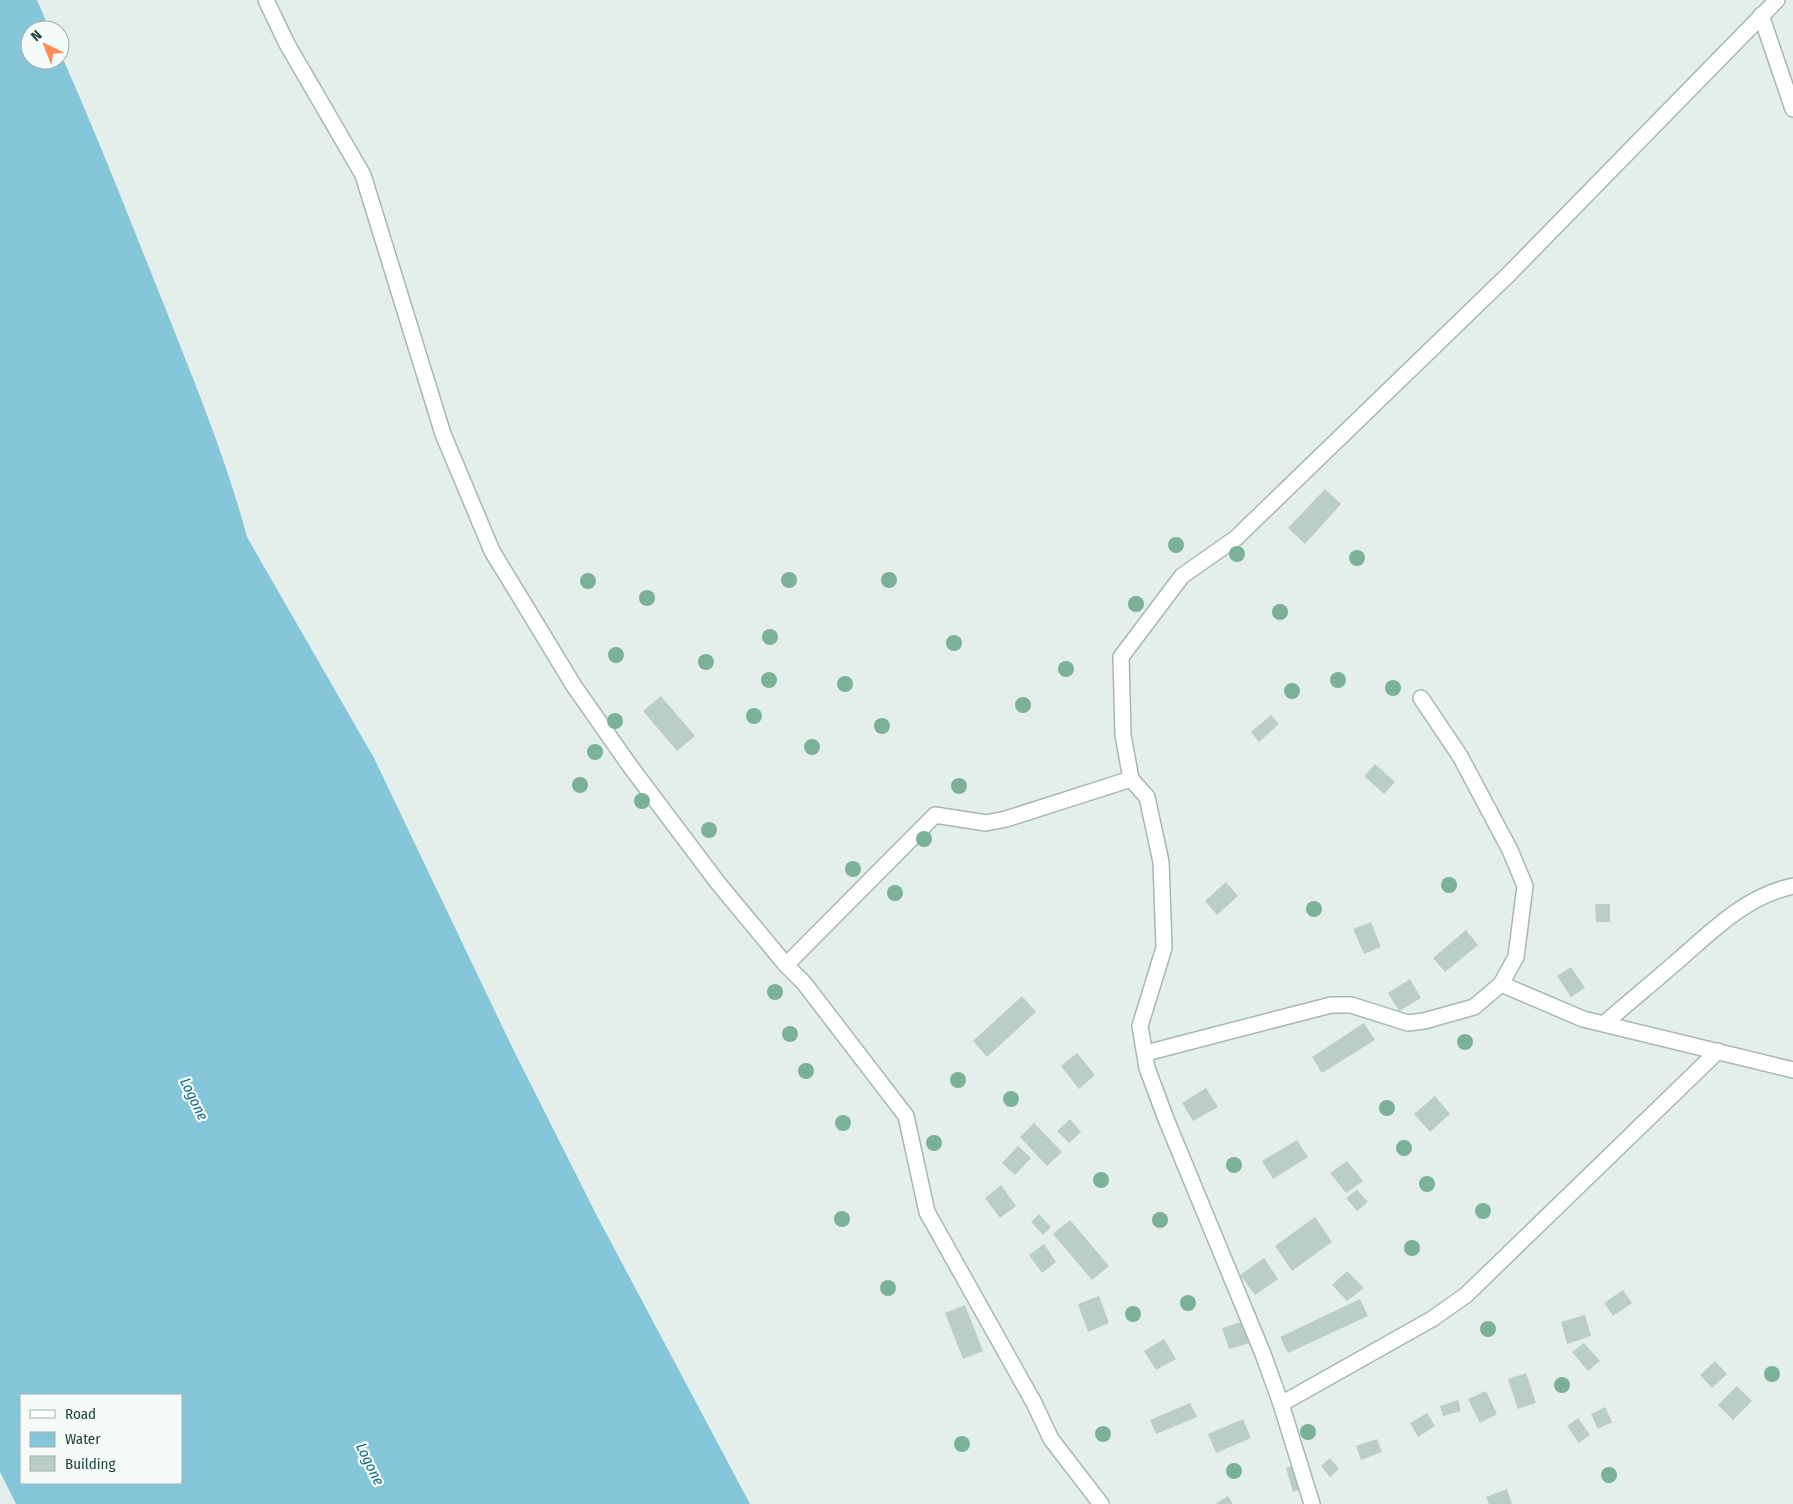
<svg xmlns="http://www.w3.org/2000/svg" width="1793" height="1504" viewBox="0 0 1793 1504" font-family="'Fira Sans Condensed',sans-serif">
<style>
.water{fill:#86c6da;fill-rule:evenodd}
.building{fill:#bbcdc7}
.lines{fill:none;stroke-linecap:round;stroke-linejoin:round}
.minor-casing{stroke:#a5b8b3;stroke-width:18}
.minor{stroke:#fff;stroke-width:15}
.tree{fill:#7bb196}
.labels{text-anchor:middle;stroke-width:4.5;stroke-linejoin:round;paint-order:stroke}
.water-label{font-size:15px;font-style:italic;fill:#126a87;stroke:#f5fbf8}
</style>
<rect width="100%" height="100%" fill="#e4efeb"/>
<path class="water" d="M 0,0 L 37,0 L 50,30 L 30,30 L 30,60 L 60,60 L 60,52 C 97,135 130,220 164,305 C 194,381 226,458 247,537 L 374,758 L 512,1047 L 597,1216 L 750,1504 L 16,1504 L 0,1472 ZM 21,1395 L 181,1395 L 181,1483 L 21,1483 Z"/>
<path class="building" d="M 1325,489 L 1341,504 L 1305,544 L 1288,528 Z
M 661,696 L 695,736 L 677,751 L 643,711 Z
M 1271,715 L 1279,724 L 1259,742 L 1251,732 Z
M 1375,764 L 1395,782 L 1384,794 L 1364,776 Z
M 1226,882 L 1238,896 L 1217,915 L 1205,901 Z
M 1595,904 L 1610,904 L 1610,922 L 1596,922 Z
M 1371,922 L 1381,947 L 1364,954 L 1353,929 Z
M 1466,930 L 1478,945 L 1445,972 L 1433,958 Z
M 1571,967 L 1585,988 L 1571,997 L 1557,976 Z
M 1410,979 L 1421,998 L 1399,1011 L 1388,993 Z
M 1022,996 L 1036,1012 L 987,1057 L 973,1041 Z
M 1364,1023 L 1375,1040 L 1322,1073 L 1312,1057 Z
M 1077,1053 L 1095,1075 L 1079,1089 L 1061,1066 Z
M 1206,1088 L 1218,1107 L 1193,1121 L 1182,1103 Z
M 1435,1096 L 1450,1114 L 1430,1132 L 1414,1114 Z
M 1070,1119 L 1081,1132 L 1069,1143 L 1057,1131 Z
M 1034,1123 L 1062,1152 L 1047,1166 L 1020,1137 Z
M 1297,1140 L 1308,1157 L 1273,1179 L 1262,1161 Z
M 1018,1146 L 1031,1158 L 1015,1175 L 1002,1163 Z
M 1347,1161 L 1363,1181 L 1346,1193 L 1330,1173 Z
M 1001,1185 L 1016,1206 L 1000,1218 L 985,1198 Z
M 1357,1190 L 1368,1202 L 1357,1211 L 1346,1198 Z
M 1039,1214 L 1051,1227 L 1043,1235 L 1031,1222 Z
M 1315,1217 L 1332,1242 L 1292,1271 L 1275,1246 Z
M 1070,1220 L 1109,1266 L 1092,1280 L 1053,1234 Z
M 1044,1244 L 1056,1262 L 1042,1273 L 1029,1255 Z
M 1264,1258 L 1278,1279 L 1255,1295 L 1240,1275 Z
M 1347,1271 L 1364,1288 L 1347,1301 L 1332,1285 Z
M 1623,1290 L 1632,1303 L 1613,1316 L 1604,1303 Z
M 1099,1296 L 1109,1323 L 1088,1332 L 1078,1304 Z
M 1360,1299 L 1368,1316 L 1288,1353 L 1280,1337 Z
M 965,1305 L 983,1351 L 963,1359 L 945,1313 Z
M 1585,1315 L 1591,1336 L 1567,1344 L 1561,1322 Z
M 1244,1321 L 1250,1343 L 1229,1349 L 1222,1328 Z
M 1164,1339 L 1176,1359 L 1156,1370 L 1144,1351 Z
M 1584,1343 L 1600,1361 L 1588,1371 L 1572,1352 Z
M 1715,1361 L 1727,1374 L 1712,1388 L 1700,1375 Z
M 1526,1373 L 1536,1403 L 1518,1409 L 1508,1379 Z
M 1737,1386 L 1752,1401 L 1733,1420 L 1718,1405 Z
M 1486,1391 L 1497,1414 L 1480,1423 L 1468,1399 Z
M 1458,1400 L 1461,1411 L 1443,1416 L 1440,1406 Z
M 1190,1403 L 1197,1417 L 1156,1434 L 1150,1420 Z
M 1605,1407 L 1612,1422 L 1598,1429 L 1591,1414 Z
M 1427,1413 L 1435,1426 L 1418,1437 L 1410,1423 Z
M 1578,1418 L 1590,1435 L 1579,1443 L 1567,1426 Z
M 1243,1419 L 1251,1438 L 1216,1453 L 1208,1434 Z
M 1377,1439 L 1382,1452 L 1361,1460 L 1356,1446 Z
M 1330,1458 L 1339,1469 L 1330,1477 L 1321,1466 Z
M 1298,1464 L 1304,1488 L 1293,1492 L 1286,1468 Z
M 1507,1489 L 1512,1504 L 1489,1504 L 1486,1497 Z
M 1228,1496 L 1233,1504 L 1215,1504 Z"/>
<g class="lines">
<defs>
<path id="minor" d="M 266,0 L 287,44 L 363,175 L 443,434 L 492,551 L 574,686 L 630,766 L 718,883 L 786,965 L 804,983 L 906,1116 L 927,1212 L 1034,1403 L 1051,1439 L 1101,1504
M 1761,15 L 1793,109
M 1421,698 L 1460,756 L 1510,850 L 1525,886 L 1516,957 L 1501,984
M 786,965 L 935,815 L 986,823 L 1006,819 L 1131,779
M 1605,1023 C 1630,1001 1656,980 1681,958 C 1715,928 1747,896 1793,886
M 1146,1053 L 1331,1005 L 1351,1005 L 1408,1023 L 1424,1021 L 1474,1007 L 1501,984 L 1583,1019 L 1793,1070
M 1281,1404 L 1432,1319 L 1466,1295 L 1718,1051
M 1312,1504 L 1281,1404 L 1263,1354 L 1166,1119 L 1147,1068 L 1140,1026 L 1164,948 L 1161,862 L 1147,797 L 1131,779 L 1123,735 L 1121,657 L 1182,576 L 1236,538 L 1509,274 L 1777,0"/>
</defs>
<use href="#minor" class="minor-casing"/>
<use href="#minor" class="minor"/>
</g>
<g class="tree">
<circle cx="1176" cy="545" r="8"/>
<circle cx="1237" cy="554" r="8"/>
<circle cx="1357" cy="558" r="8"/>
<circle cx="789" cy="580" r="8"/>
<circle cx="889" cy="580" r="8"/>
<circle cx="588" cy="581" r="8"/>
<circle cx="647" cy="598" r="8"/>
<circle cx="1136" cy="604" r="8"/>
<circle cx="1280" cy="612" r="8"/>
<circle cx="770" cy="637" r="8"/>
<circle cx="954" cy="643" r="8"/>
<circle cx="616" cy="655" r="8"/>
<circle cx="706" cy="662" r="8"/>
<circle cx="1066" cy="669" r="8"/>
<circle cx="769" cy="680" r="8"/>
<circle cx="1338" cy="680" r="8"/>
<circle cx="845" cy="684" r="8"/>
<circle cx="1393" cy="688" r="8"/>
<circle cx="1292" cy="691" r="8"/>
<circle cx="1023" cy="705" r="8"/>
<circle cx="754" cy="716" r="8"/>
<circle cx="615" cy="721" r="8"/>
<circle cx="882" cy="726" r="8"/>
<circle cx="812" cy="747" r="8"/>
<circle cx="595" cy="752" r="8"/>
<circle cx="580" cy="785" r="8"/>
<circle cx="959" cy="786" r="8"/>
<circle cx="642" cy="801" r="8"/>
<circle cx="709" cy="830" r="8"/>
<circle cx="924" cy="839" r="8"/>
<circle cx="853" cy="869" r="8"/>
<circle cx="1449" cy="885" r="8"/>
<circle cx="895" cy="893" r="8"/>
<circle cx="1314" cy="909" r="8"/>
<circle cx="775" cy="992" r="8"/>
<circle cx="790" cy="1034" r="8"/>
<circle cx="1465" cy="1042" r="8"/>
<circle cx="806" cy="1071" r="8"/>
<circle cx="958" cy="1080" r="8"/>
<circle cx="1011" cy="1099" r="8"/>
<circle cx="1387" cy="1108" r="8"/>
<circle cx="843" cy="1123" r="8"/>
<circle cx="934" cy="1143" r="8"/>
<circle cx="1404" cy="1148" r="8"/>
<circle cx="1234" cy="1165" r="8"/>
<circle cx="1101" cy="1180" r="8"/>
<circle cx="1427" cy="1184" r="8"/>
<circle cx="1483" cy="1211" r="8"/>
<circle cx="842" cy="1219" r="8"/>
<circle cx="1160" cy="1220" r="8"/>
<circle cx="1412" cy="1248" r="8"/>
<circle cx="888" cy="1288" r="8"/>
<circle cx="1188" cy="1303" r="8"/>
<circle cx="1133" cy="1314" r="8"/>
<circle cx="1488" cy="1329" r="8"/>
<circle cx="1772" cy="1374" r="8"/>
<circle cx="1562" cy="1385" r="8"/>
<circle cx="1308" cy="1432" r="8"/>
<circle cx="1103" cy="1434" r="8"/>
<circle cx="962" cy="1444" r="8"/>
<circle cx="1234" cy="1471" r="8"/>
<circle cx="1609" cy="1475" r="8"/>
</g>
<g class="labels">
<g class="water-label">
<text transform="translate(194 1099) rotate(64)" y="5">Logone</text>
<text transform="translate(370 1464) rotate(64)" y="5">Logone</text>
</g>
</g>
<rect x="20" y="1394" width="162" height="90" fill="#f5fbf8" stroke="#a0b1ad"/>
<rect x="30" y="1410" width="25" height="8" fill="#ffffff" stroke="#a0b1ad"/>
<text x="65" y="1419" font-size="15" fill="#20433d">Road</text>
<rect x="30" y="1432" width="25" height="15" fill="#86c6da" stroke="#a0b1ad"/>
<text x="65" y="1444" font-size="15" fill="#20433d">Water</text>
<rect x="30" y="1456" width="25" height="15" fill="#bbcdc7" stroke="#a0b1ad"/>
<text x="65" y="1469" font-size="15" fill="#20433d">Building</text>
<g transform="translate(45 45) rotate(317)"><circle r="24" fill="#f5fbf8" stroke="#a0b1ad"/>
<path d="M0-4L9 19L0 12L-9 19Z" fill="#ff8b52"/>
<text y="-8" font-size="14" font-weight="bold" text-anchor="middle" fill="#20433d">N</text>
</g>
</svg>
